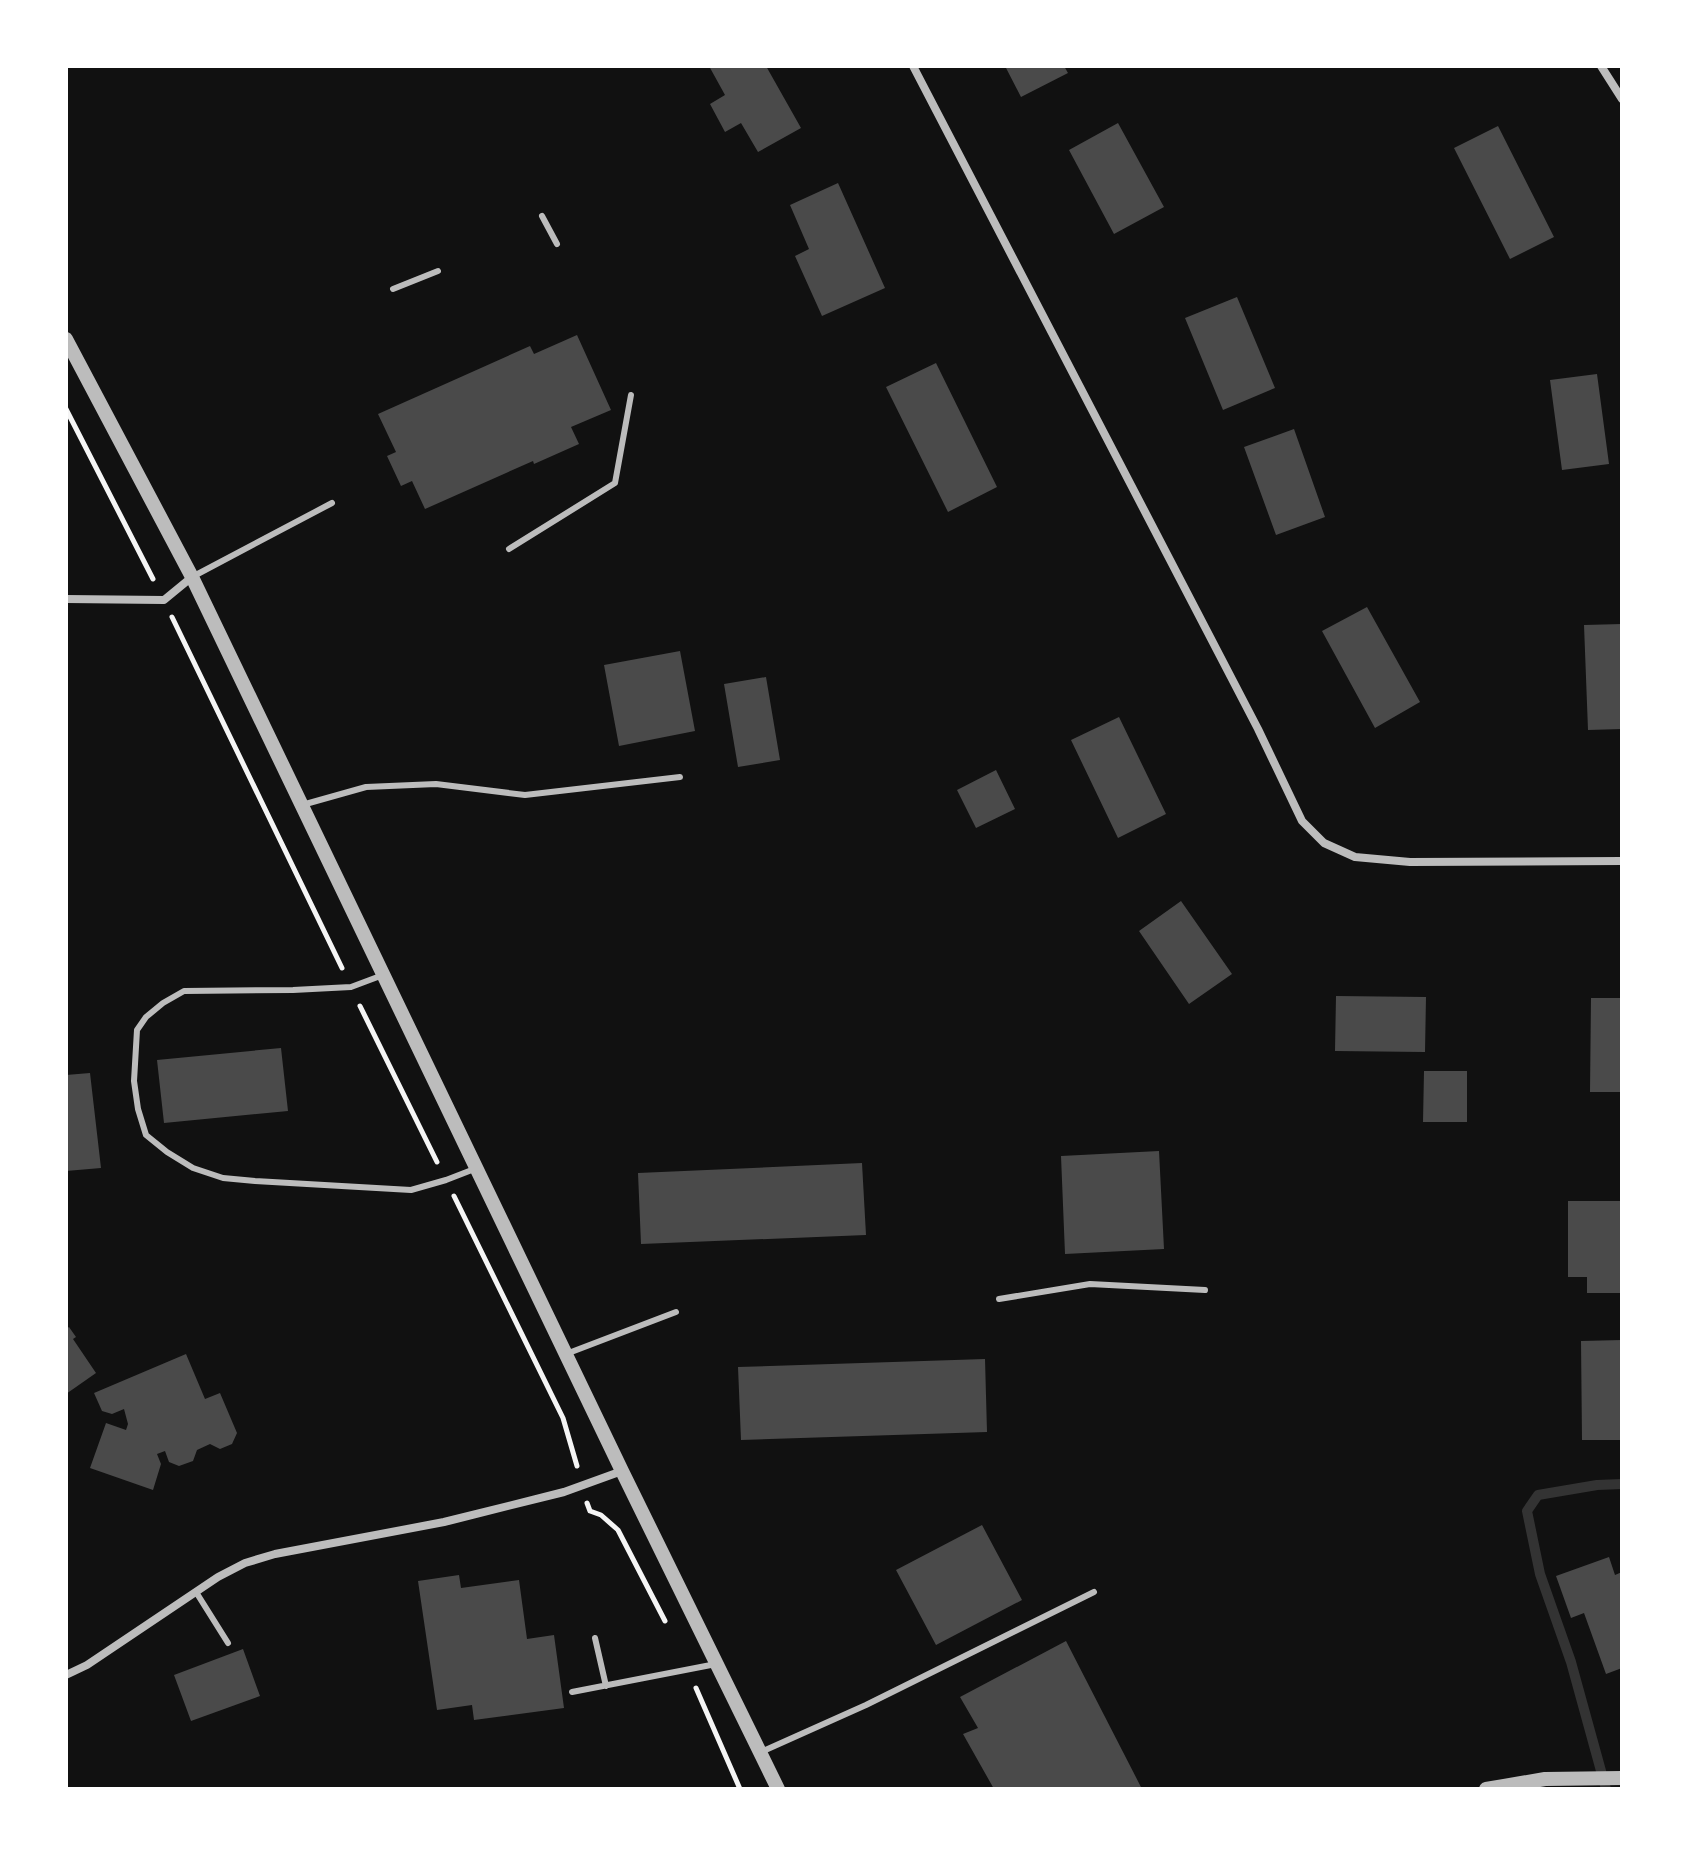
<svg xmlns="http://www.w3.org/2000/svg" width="1688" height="1855" viewBox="0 0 1688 1855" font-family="'DejaVu Sans',sans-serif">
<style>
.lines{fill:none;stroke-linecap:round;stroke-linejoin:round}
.stream{stroke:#333;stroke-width:10}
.building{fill:#4a4a4a}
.path{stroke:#f5f5f5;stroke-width:5}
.service{stroke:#bcbcbc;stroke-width:6}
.minor{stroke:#bcbcbc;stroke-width:8}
.tertiary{stroke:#bcbcbc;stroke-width:14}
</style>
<rect width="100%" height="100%" fill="#111"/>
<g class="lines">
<path class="stream" d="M 1606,1789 L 1571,1662 L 1540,1574 L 1527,1511 L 1538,1495 L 1597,1485 L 1622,1484"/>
</g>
<path class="building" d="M 709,66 L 766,66 L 801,128 L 758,152 L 741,123 L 725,132 L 710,104 L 725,95 Z
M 1005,66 L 1064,66 L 1068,73 L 1021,97 Z
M 1118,123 L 1164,207 L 1114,234 L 1069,150 Z
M 1498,126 L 1554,237 L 1510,259 L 1454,148 Z
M 838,183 L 885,288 L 822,316 L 795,256 L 809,249 L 790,205 Z
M 1237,297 L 1275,388 L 1223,410 L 1185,318 Z
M 577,335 L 611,410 L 571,427 L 579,444 L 534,464 L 533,461 L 425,509 L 412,481 L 401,486 L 387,456 L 396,452 L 378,414 L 530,346 L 534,354 Z
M 936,363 L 997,487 L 948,512 L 886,387 Z
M 1597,374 L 1609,464 L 1562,470 L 1550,380 Z
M 1294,429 L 1325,517 L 1276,535 L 1244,447 Z
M 1367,607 L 1420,702 L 1375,728 L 1322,631 Z
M 1622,624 L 1622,729 L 1588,730 L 1584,625 Z
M 680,651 L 695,731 L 619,746 L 604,665 Z
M 766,677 L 780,760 L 738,767 L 724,684 Z
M 1119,717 L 1166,814 L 1118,838 L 1071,740 Z
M 996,770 L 1015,809 L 976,828 L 957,790 Z
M 1181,901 L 1232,974 L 1189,1004 L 1139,931 Z
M 1336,996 L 1426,997 L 1425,1052 L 1335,1051 Z
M 1591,998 L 1622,998 L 1622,1092 L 1590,1092 Z
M 281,1048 L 288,1111 L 164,1123 L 157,1060 Z
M 1424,1071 L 1467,1071 L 1467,1122 L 1423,1122 Z
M 90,1073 L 101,1168 L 66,1171 L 66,1075 Z
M 1159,1151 L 1164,1249 L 1065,1254 L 1061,1156 Z
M 862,1163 L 866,1235 L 641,1244 L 638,1173 Z
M 1568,1201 L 1622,1201 L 1622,1293 L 1587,1293 L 1587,1277 L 1568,1277 Z
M 69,1327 L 76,1337 L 73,1339 L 96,1373 L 66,1394 L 66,1329 Z
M 1622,1340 L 1622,1440 L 1582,1440 L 1581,1341 Z
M 186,1354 L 205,1399 L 220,1393 L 237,1433 L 232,1444 L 220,1449 L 210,1444 L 197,1450 L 193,1461 L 179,1466 L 169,1462 L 165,1451 L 157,1454 L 161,1464 L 153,1490 L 90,1468 L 106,1423 L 126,1430 L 128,1424 L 124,1409 L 112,1414 L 102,1411 L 94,1393 Z
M 985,1359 L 987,1432 L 741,1440 L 738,1367 Z
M 982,1525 L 1022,1600 L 936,1645 L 896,1570 Z
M 1609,1557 L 1615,1575 L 1622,1572 L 1622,1668 L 1606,1674 L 1584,1613 L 1571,1618 L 1556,1576 Z
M 459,1575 L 461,1588 L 519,1580 L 527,1639 L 554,1635 L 564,1708 L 474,1720 L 472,1705 L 437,1710 L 418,1581 Z
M 1066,1641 L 1142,1789 L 994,1789 L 963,1734 L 978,1728 L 960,1697 Z
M 243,1649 L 260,1696 L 191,1721 L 174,1675 Z"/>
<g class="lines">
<path class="path" d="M 66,409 L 153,579
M 172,617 L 342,968
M 360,1006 L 437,1162
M 454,1196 L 563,1418 L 577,1466
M 587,1503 L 590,1511 L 601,1515 L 618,1530 L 665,1621
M 696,1688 L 740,1789"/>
<path class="service" d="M 542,216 L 557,244
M 393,289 L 438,271
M 509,549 L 615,483 L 631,395
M 192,577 L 332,503
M 302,805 L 366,787 L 436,784 L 525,795 L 680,777
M 383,975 L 351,987 L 293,990 L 184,991 L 163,1003 L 146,1017 L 137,1030 L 134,1081 L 138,1109 L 146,1135 L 167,1152 L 193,1168 L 223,1178 L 255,1181 L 411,1190 L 446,1180 L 477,1168
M 999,1299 L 1090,1284 L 1205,1290
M 566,1354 L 676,1312
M 196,1592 L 228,1643
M 595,1638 L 606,1686
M 572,1692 L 716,1664
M 761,1752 L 866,1705 L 1094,1592"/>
<path class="minor" d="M 913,66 L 1258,729 L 1302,821 L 1324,843 L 1355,857 L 1410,862 L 1622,861
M 1601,66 L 1622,99
M 66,599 L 164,600 L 192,577
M 66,1675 L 87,1665 L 218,1577 L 245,1563 L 275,1554 L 444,1522 L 564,1492 L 622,1471"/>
<path class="tertiary" d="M 66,339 L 192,577 L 622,1471 L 778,1789
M 1486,1789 L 1545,1779 L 1622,1778"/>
</g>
<rect width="1688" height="1855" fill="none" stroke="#ffffff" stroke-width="136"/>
</svg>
